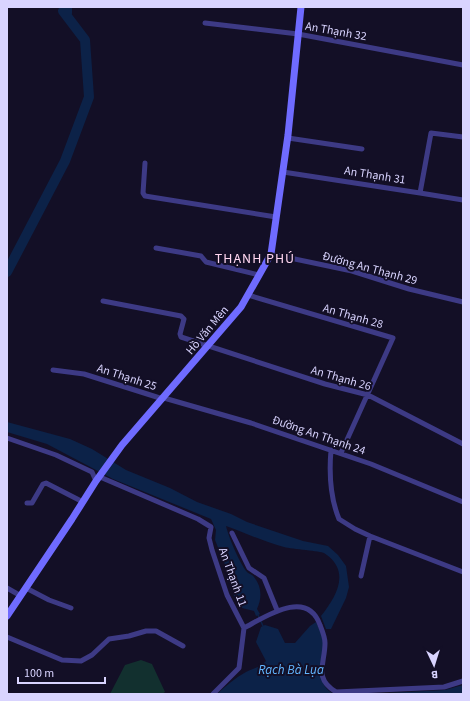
<svg xmlns="http://www.w3.org/2000/svg" width="470" height="701" viewBox="0 0 470 701" font-family="'Source Sans 3',sans-serif">
<style>
.green{fill:#12302f}
.water{fill:#0c2248}
.lines{fill:none;stroke-linecap:round;stroke-linejoin:round}
.stream{stroke:#0c2248;stroke-width:1.5}
.river{stroke:#0c2248;stroke-width:10}
.street{stroke:#3d3a85;stroke-width:5}
.secondary{stroke:#6f6bff;stroke-width:7}
.labels{text-anchor:middle;stroke-width:4;stroke-linejoin:round;paint-order:stroke}
.street-label{font-size:12px;fill:#d9d4ff;stroke:#130f26}
.water-label{font-size:13px;font-style:italic;fill:#62b6ff;stroke:#130f26}
.quarter-label{font-size:14px;letter-spacing:1px;fill:#ffd6f0;stroke:#130f26}
</style>
<rect width="100%" height="100%" fill="#130f26"/>
<path class="green" d="M 141,660 L 152,664 L 165,692 L 162,694 L 110,694 L 125,665 Z"/>
<path class="water" d="M 7,422 L 70,439 L 92,449 L 126,470 L 170,488 L 197,502 L 231,514 L 247,522 L 303,541 L 328,546 L 338,555 L 346,566 L 349,587 L 346,598 L 331,629 L 326,629 L 321,616 C 336,597 352,571 324,553 C 321,551 292,549 284,547 C 264,542 246,533 226,526 C 229,538 239,562 247,572 C 249,574 252,574 254,577 C 262,587 262,598 257,609 L 260,614 L 256,616 L 254,611 L 242,608 L 234,596 L 230,577 L 215,540 L 216,530 L 211,519 L 113,479 L 47,444 L 7,432 Z
M 316,622 C 319,628 322,634 323,640 C 325,657 313,687 335,694 L 217,694 C 226,686 235,678 246,672 C 253,668 260,668 266,661 L 256,642 L 261,627 L 265,625 L 278,629 L 285,643 L 295,643 L 310,626 Z
M 463,685 L 463,694 L 369,694 L 445,690 Z"/>
<g class="lines">
<path class="stream" d="M 258,615 L 263,626"/>
<path class="river" d="M 7,272 L 65,161 L 89,97 L 85,40 L 63,11 L 67,13 L 67,7"/>
<path class="street" d="M 205,23 L 298,34 L 463,65
M 288,138 L 362,149
M 145,163 L 143,193 L 145,196 L 276,217
M 283,172 L 420,193 L 431,133 L 463,137
M 420,193 L 463,200
M 156,248 L 201,256 L 206,262 L 259,275
M 271,254 L 352,271 L 409,289 L 463,302
M 248,295 L 393,338 L 341,453
M 103,301 L 181,316 L 184,319 L 180,334 L 181,337 L 325,384 L 368,395 L 463,444
M 53,370 L 84,374 L 163,399
M 164,398 L 251,423 L 371,464 L 463,502
M 7,438 L 56,455 L 92,472 L 96,481
M 331,450 C 329,473 330,497 339,519 L 355,529 L 370,536 L 463,572
M 100,477 L 198,519 L 211,527 L 209,538 L 212,550 L 227,595 L 244,628 L 239,668 L 213,694
M 27,503 L 32,503 L 43,484 L 46,483 L 83,502
M 232,533 L 249,568 L 264,578 L 277,610
M 361,576 L 370,536
M 7,588 L 21,596
M 26,588 L 49,600 L 71,608
M 244,628 C 265,617 307,588 320,625 C 322,630 325,637 325,643 C 325,664 313,678 336,692 L 444,687 L 463,681
M 7,637 L 62,660 L 81,661 L 92,655 L 109,639 L 129,636 L 146,631 L 156,631 L 183,646"/>
<path class="secondary" d="M 7,616 L 72,519 L 96,481 L 122,445 L 241,307 L 271,254 L 288,135 L 301,7"/>
</g>
<g class="labels">
<g class="street-label">
<text transform="translate(336 31) rotate(10)" y="4">An Thạnh 32</text>
<text transform="translate(375 175) rotate(9)" y="4">An Thạnh 31</text>
<text transform="translate(370 268) rotate(15)" y="4">Đường An Thạnh 29</text>
<text transform="translate(353 316) rotate(16)" y="4">An Thạnh 28</text>
<text transform="translate(207 330) rotate(-50)" y="4">Hồ Văn Mên</text>
<text transform="translate(127 377) rotate(18)" y="4">An Thạnh 25</text>
<text transform="translate(341 378) rotate(16)" y="4">An Thạnh 26</text>
<text transform="translate(319 435) rotate(19)" y="4">Đường An Thạnh 24</text>
<text transform="translate(233 577) rotate(70)" y="4">An Thạnh 11</text>
</g>
<g class="water-label">
<text x="291" y="674">Rạch Bà Lụa</text>
</g>
<g class="quarter-label">
<text x="255" y="263">THẠNH PHÚ</text>
</g>
</g>
<rect width="470" height="701" fill="none" stroke="#d9d4ff" stroke-width="16"/>
<g transform="translate(434 665) rotate(176)" stroke="#130f26" stroke-width="3" paint-order="stroke">
<path d="M0-3L7 15L0 10L-7 15Z" fill="#d9d4ff"/>
<text y="-6" font-size="11" font-weight="bold" text-anchor="middle" fill="#d9d4ff">B</text>
</g>
<path d="M18 677v6h87v-6" fill="none" stroke="#d9d4ff" stroke-width="2"/>
<text x="24" y="677" font-size="12" fill="#d9d4ff" stroke="#130f26" stroke-width="3" paint-order="stroke">100 m</text>
</svg>
